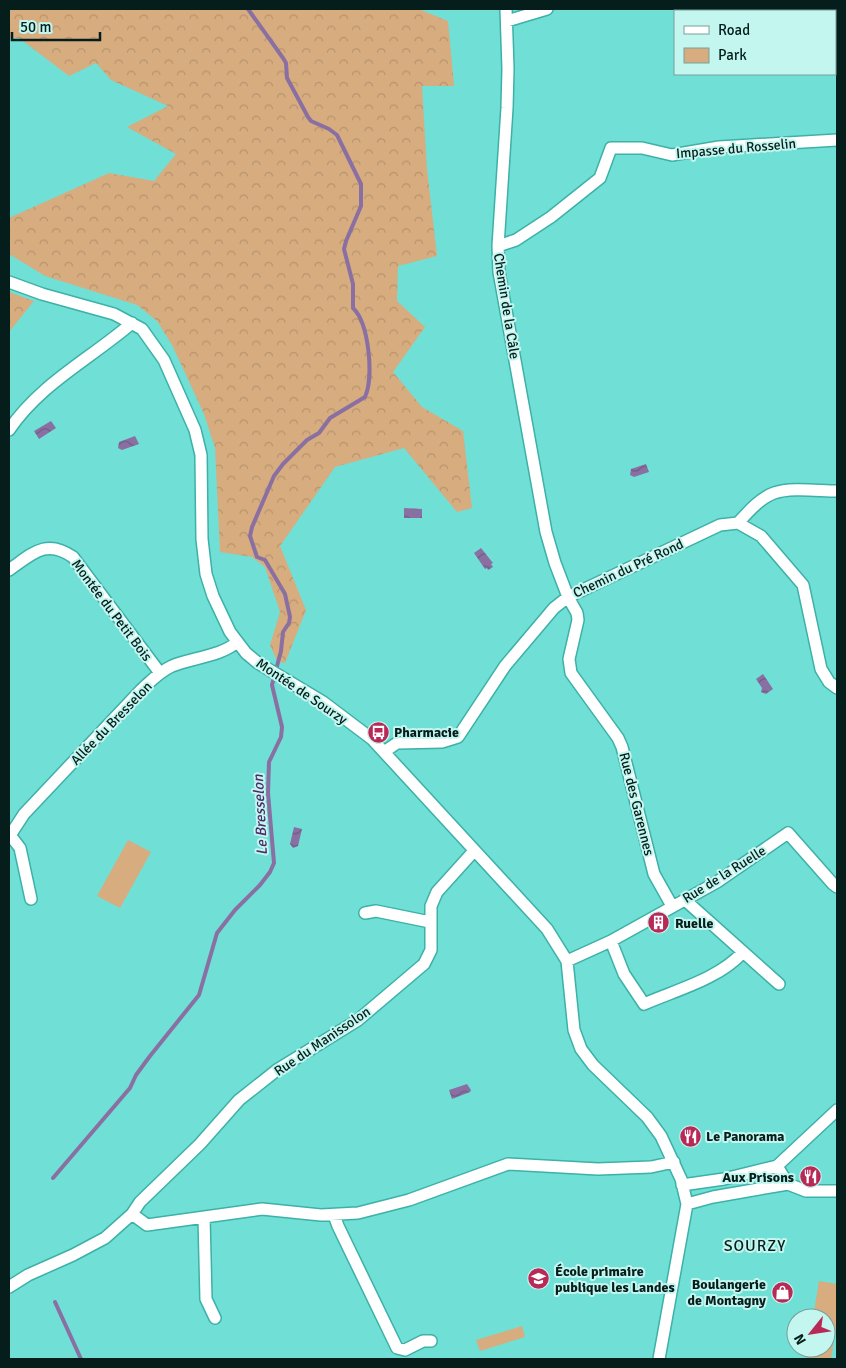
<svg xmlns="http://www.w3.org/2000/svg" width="846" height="1368" viewBox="0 0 846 1368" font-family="Signika,sans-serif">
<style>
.forest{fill:url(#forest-crowns)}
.park{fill:#d7ac7f}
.water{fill:url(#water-waves)}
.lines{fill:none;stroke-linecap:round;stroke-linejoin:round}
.stream{stroke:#8a70a2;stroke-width:4}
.minor-casing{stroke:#3db1a8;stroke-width:14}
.minor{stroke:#fff;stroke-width:11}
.labels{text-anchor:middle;stroke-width:4;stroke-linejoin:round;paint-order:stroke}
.street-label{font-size:14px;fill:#051e1c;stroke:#c4f6f0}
.poi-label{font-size:14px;font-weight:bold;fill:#051e1c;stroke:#c4f6f0;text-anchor:start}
.water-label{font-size:15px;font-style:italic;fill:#4e2a69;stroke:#c4f6f0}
.quarter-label{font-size:16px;letter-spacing:1px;fill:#051e1c;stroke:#c4f6f0}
</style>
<defs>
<pattern id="forest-crowns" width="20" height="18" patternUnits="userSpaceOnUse" patternTransform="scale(1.25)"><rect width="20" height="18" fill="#d7ac7f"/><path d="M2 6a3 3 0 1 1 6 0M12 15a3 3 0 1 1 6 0" fill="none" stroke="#b7946d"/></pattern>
<pattern id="water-waves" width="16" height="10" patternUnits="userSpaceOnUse" patternTransform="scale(1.25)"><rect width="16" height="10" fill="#8a70a2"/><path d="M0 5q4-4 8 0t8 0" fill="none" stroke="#6f5b83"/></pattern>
</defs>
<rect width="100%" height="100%" fill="#70dfd6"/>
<path class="forest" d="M 9,9 L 419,9 L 448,21 L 454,86 L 422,86 L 427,169 L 437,256 L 398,266 L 397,301 L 425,327 L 393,372 L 422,407 L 463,431 L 472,508 L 457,512 L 404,448 L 335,467 L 280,546 L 306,610 L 285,663 L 277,661 L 270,645 L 280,612 L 265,567 L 252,557 L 220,552 L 215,448 L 204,414 L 172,345 L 157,321 L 137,305 L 45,276 L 9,254 L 9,218 L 109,173 L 154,181 L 176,154 L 127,127 L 168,106 L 111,80 L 96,63 L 69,76 L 19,38 L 9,38 Z
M 9,292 L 34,301 L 9,332 Z"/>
<path class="park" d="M 128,840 L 151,852 L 120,908 L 97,896 Z
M 819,1281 L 837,1284 L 837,1322 L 831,1359 L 806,1359 L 808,1348 L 826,1348 L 826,1318 L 813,1318 Z
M 522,1326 L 525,1337 L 480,1351 L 476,1340 Z"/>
<path class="water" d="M 51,421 L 56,428 L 39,439 L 34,431 Z
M 135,436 L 139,444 L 122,450 L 118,448 L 119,442 Z
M 646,464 L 649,472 L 634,477 L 630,475 L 631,469 Z
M 404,508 L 422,509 L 422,518 L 404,518 Z
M 481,548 L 493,563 L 491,564 L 493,567 L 488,570 L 487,568 L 485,569 L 474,553 Z
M 763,674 L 773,689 L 766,694 L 761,692 L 762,688 L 756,679 Z
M 294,827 L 302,829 L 298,846 L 293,848 L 290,844 Z
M 467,1084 L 471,1090 L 470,1092 L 452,1099 L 449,1090 Z"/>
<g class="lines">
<path class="stream" d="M 53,1178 L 130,1088 L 136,1075 L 150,1056 L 199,995 L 217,933 L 235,910 L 260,885 L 270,872 L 274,863 L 268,793 L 269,762 L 281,737 L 282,727 L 272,685 L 281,651 L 283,632 L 289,623 L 290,617 L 285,594 L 265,560 L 257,557 L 250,536 L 252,527 L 274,476 L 283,464 L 307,440 L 319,433 L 330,418 L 365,397 C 374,377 369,323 353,308 L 353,284 L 344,249 L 346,241 L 361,206 L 361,184 L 337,135 L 329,129 L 311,121 L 308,117 L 287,78 L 286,63 L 283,58 L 248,9
M 55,1302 L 81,1359"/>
<defs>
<path id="minor" d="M 506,9 L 508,69 L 507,108 L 498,246 L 499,272 L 546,532 L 555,563 L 568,597 L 577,613 L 578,620 L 569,659 L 571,673 L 618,738 L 622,747 L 654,874 L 672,906
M 507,21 L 547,9
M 498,246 L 516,240 L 551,217 L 600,178 L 611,148 L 642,148 L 672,155 L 719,147 L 837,140
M 9,282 L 42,294 L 114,314 L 142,329 L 164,360 L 195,430 L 201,455 L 202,539 L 206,574 L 213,596 L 230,632 L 246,653 L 258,663 L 323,702 L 372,739 L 547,929 L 567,961 L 574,1030 L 581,1049 L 593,1065 L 647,1117 L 661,1136 L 681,1179 L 687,1204 L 659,1359
M 9,430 C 40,384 90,359 132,323
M 738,523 C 748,512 760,498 774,493 C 791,487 819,491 837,491
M 9,570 C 32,554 46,538 73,557 L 160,673
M 384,752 L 397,743 L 442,742 L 458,737 L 505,666 L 554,608 L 568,597 L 720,525 L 738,523 L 761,536 L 803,585 L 821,669 L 829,682 L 837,688
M 10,835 L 20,848 L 31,899
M 9,837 L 24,814 L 141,690 C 151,681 159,672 172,666 C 191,658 222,656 237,642
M 685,900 L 779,984
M 365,913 L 376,911 L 430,922
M 611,941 L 624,974 L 644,1004 C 676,990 719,979 743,952
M 567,961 L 611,941 L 717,882 L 788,833 L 833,884 L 837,887
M 837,1110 L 777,1166 L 788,1184 L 806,1191 L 837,1191
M 682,1185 L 724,1179 L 777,1166
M 687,1204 L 713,1197 L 788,1184
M 132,1214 L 147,1225 L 262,1209 L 321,1215 L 358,1213 L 409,1200 L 508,1164 L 598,1169 L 651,1167 L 674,1162
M 334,1215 L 338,1226 L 397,1348 L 405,1350 L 423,1341 L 431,1341
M 204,1217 L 206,1299 L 215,1318
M 9,1287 L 28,1275 L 73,1255 L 105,1238 L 132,1214 L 140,1202 L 200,1144 L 239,1100 L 277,1070 L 358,1020 L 424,964 L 431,950 L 431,906 L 437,892 L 474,851"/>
</defs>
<use href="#minor" class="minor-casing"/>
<use href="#minor" class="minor"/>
</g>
<defs>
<symbol id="bus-disc" viewBox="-11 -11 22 22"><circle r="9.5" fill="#b92956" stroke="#c4f6f0"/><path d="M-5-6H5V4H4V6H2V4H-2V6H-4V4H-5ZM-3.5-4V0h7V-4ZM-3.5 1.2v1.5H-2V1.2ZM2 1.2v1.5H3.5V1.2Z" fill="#fff"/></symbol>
<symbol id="building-disc" viewBox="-11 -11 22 22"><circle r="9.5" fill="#b92956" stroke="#c4f6f0"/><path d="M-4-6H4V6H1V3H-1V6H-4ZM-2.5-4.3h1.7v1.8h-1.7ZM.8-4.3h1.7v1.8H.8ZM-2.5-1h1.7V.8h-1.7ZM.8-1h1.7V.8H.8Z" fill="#fff"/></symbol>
<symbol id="restaurant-disc" viewBox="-11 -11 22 22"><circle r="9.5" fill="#b92956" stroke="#c4f6f0"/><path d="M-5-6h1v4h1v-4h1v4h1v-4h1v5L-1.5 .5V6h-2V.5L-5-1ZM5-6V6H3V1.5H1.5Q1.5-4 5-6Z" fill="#fff"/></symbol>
<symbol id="school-disc" viewBox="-11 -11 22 22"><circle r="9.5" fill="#b92956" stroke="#c4f6f0"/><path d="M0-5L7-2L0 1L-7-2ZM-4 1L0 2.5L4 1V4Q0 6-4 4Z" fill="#fff"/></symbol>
<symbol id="shop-disc" viewBox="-11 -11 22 22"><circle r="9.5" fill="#b92956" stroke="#c4f6f0"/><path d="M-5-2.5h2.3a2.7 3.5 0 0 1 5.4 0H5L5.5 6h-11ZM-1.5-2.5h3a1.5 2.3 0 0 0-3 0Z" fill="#fff"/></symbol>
</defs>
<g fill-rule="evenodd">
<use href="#bus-disc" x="366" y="720" width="25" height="25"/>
<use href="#building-disc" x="646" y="910" width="25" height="25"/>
<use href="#restaurant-disc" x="678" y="1124" width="25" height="25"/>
<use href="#restaurant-disc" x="798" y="1164" width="25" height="25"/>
<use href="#school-disc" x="526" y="1266" width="25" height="25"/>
<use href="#shop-disc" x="770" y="1280" width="25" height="25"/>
</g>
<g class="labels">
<g class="street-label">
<text transform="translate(736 148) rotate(-5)" y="5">Impasse du Rosselin</text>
<text transform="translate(507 306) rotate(81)" y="5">Chemin de la Câle</text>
<text transform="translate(628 568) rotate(-25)" y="5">Chemin du Pré Rond</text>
<text transform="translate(112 610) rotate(53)" y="5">Montée du Petit Bois</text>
<text transform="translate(302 691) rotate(34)" y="5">Montée de Sourzy</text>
<text transform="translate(111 723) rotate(-46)" y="5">Allée du Bresselon</text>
<text transform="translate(637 804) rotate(76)" y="5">Rue des Garennes</text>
<text transform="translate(724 874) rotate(-32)" y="5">Rue de la Ruelle</text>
<text transform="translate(322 1041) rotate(-34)" y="5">Rue du Manissolon</text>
</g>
<g class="poi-label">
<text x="394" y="737">Pharmacie</text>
<text x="675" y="928">Ruelle</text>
<text x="706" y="1141">Le Panorama</text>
<text x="794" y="1182" text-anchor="end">Aux Prisons</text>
<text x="555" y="1276">École primaire<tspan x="555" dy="16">publique les Landes</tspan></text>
<text x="766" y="1289" text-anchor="end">Boulangerie<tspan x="766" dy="16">de Montagny</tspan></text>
</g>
<g class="water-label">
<text transform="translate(260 815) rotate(-93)" y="5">Le Bresselon</text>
</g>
<g class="quarter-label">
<text x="755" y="1251">SOURZY</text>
</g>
</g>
<rect width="846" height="1368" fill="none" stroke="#051e1c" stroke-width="20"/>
<rect x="674" y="10" width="162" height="65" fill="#c4f6f0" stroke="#78a09b"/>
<rect x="684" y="26" width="25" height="8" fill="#ffffff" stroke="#78a09b"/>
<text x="718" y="35" font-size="15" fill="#051e1c">Road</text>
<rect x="684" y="48" width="25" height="15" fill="#d7ac7f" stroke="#78a09b"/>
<text x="718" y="60" font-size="15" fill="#051e1c">Park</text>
<g transform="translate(811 1333) rotate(240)"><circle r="24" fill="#c4f6f0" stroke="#78a09b"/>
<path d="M0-4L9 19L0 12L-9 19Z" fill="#b92956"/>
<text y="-8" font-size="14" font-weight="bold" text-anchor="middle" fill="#051e1c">N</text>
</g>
<path d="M12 32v8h88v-8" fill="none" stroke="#051e1c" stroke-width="2.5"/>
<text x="20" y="32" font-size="15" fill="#051e1c" stroke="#c4f6f0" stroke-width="4" paint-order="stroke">50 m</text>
</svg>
